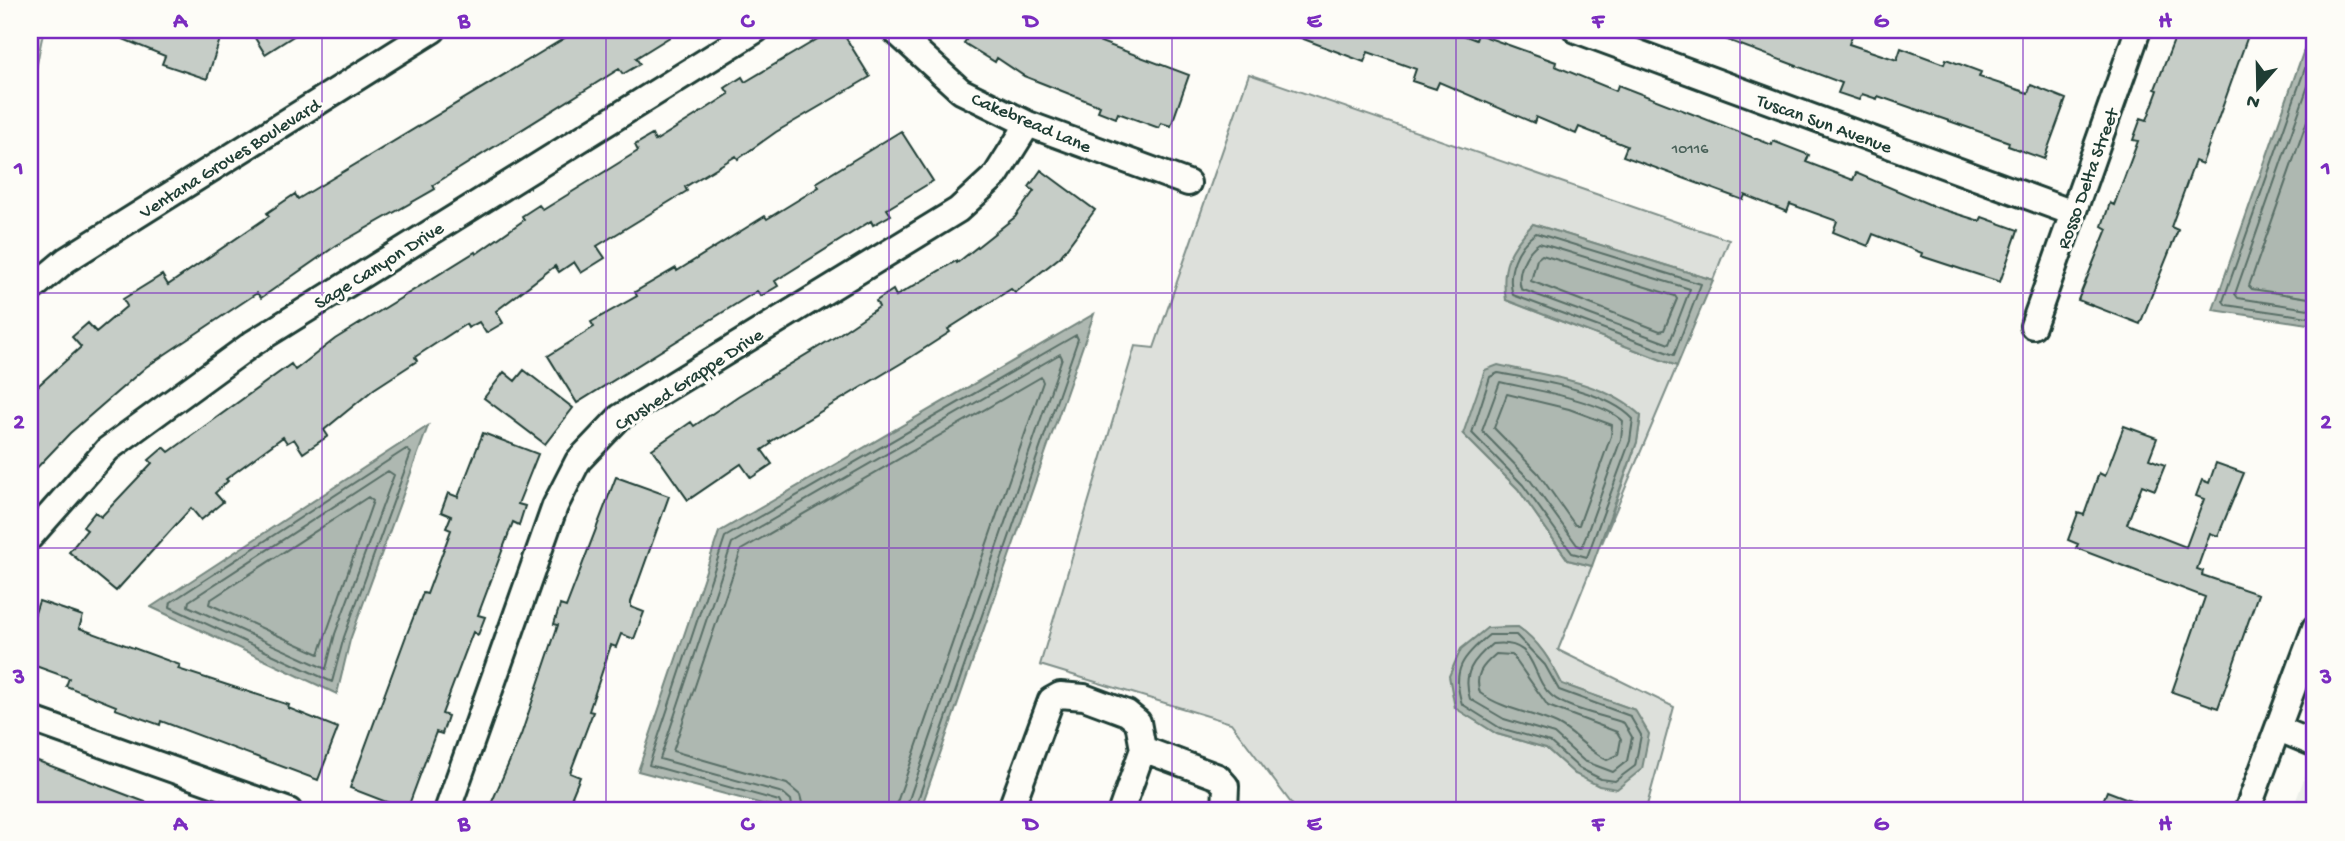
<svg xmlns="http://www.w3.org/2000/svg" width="2345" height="841" viewBox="0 0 2345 841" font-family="'Gochi Hand',sans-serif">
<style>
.built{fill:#eceee9}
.green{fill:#dde0db;stroke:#7e8e88;stroke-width:2;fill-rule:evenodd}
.water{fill:#aeb8b1;stroke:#75877f;stroke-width:2}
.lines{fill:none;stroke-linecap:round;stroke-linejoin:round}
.shore{stroke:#586e66;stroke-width:2}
.building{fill:#c6cdc7;stroke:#1f3d34;stroke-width:2}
.minor-casing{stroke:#1f3d34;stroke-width:30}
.minor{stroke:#fdfcf7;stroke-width:24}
.grid{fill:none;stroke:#7b2cbf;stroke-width:2;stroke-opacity:0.55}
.labels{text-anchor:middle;stroke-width:6;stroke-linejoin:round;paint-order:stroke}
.number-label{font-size:16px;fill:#496159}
.street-label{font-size:19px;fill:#1f3d34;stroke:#fdfcf7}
.neatline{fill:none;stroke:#7b2cbf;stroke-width:2.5}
.grid-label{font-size:23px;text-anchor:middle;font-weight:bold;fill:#7b2cbf}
</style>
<rect width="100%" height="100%" fill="#fdfcf7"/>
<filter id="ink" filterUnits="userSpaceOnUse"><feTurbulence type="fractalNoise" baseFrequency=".0143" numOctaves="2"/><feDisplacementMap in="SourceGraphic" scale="14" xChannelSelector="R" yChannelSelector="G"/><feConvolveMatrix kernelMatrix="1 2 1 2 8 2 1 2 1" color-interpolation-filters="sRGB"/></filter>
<g filter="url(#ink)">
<path class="built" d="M 2315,749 L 2315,811 L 2292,811 Z"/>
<path class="green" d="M 30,30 L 44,30 C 38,51 38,70 30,90 Z
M 1249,74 L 1729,240 L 1713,280 L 1533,224 L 1506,300 L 1677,366 L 1602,543 L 1637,442 L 1641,416 L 1463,434 L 1518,489 L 1568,560 L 1592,566 L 1558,650 L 1674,707 L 1646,809 L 1650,811 L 1297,811 L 1231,723 L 1040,665 L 1135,346 L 1154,348 ZM 1518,627 C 1539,641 1551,662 1562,684 L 1635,710 L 1575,774 L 1546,748 L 1497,734 L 1455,707 L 1487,628 Z"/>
<path class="water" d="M 2311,30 L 2315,30 L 2315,325 L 2213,310 Z
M 1533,224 L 1713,280 L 1677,366 L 1506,300 C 1500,266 1510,248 1533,224 Z
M 1094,314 L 920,811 L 789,811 L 638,771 L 719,532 Z
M 1498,365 C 1545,376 1605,381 1641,416 L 1637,442 L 1592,566 L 1568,560 L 1518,489 L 1463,434 L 1485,370 Z
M 428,426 L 350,640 L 337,694 L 151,607 Z
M 1518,627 C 1539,641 1551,662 1562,684 L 1635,710 L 1649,734 L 1642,769 L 1617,789 L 1599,786 L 1575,774 L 1546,748 L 1497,734 L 1455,708 L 1449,676 L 1461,649 L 1487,628 Z"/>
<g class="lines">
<path class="shore" d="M 2315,40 L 2223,301 L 2226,305 L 2315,318
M 2315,66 L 2235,294 L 2238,298 L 2315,310
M 2315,98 L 2249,286 L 2252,289 L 2315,299
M 1536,233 L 1701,284 L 1674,355 L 1513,295 C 1506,272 1517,246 1536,233 Z
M 1539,243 L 1690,289 L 1669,344 L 1521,289 C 1516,273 1526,251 1539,243 Z
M 1542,255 L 1675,296 L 1677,299 L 1664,330 L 1660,331 L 1531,281 L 1537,259 Z
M 1498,373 C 1536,380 1606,390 1633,419 L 1630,441 L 1587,557 L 1572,553 L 1523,485 L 1472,433 L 1490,377 Z
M 1500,382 C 1530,389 1603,401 1623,421 L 1621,439 L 1582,547 L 1577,545 L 1530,480 L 1482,431 Z
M 1507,394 L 1569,409 L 1612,425 L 1611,436 L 1579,525 L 1575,525 L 1538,473 L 1494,428 Z
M 406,449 L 411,453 L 344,637 L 332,682 L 170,607 L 171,602 Z
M 388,471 L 394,475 L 335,634 L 326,669 L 188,606 L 189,601 Z
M 368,497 L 373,501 L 319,654 L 209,604 L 210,600 Z
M 1489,635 L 1516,635 L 1545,665 L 1559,690 L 1630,716 L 1641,735 L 1635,766 L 1615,781 L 1601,779 L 1579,768 L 1550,742 L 1500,728 L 1462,704 C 1451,670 1463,656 1489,635 Z
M 1492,644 C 1539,638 1529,677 1552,696 C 1567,709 1605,716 1624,723 L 1632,737 L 1627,761 L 1613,772 L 1584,761 L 1554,734 L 1504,719 L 1470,699 C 1462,673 1473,660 1492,644 Z
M 1496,654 L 1512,655 L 1548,706 L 1617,732 L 1621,739 L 1618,755 L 1607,760 C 1588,751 1575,733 1557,724 C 1531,712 1504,710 1480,693 C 1474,675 1482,666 1496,654 Z
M 784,811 L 779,801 L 649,765 L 725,537 L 1076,335 L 1078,339 L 914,811
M 793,811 L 791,800 L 783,793 L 660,759 L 732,543 L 1060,354 L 1062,358 L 905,811
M 804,811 L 800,795 L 787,784 L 673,751 L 741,550 L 1041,377 L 1043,382 L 894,811"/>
</g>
<path class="building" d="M 101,30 L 223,30 L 207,79 L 162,64 L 165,56 Z
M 250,30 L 303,30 L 265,54 Z
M 578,30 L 681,30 L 636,58 L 640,64 L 623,74 L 619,69 L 433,185 L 435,189 L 337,245 L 261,298 L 257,293 L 146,367 L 70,433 L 30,475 L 30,393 L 81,347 L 72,337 L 88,323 L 96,332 L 127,306 L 123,299 L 162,275 L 168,285 L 269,216 L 267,213 L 295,194 L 298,199 Z
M 817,30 L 841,30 L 870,77 L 776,132 L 738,159 L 736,156 L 685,187 L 687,191 L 597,246 L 605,258 L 581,273 L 574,262 L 559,272 L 555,266 L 496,311 L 503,323 L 486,333 L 479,322 L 468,328 L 466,324 L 415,357 L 417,361 L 374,389 L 324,430 L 328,436 L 303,453 L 294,439 L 287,443 L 283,437 L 226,479 L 228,481 L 215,493 L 223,502 L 201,520 L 191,508 L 116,591 L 69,552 L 87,530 L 83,527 L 95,512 L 101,517 L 152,463 L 149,460 L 164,447 L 169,452 L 291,364 L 295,370 L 335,339 L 475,252 L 476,254 L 524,220 L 522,216 L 539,205 L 543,210 L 638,151 L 635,145 L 652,135 L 655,141 L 706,109 L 729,94 L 725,88 L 742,77 L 745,82 L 821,37 Z
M 973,30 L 1069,30 L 1189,75 L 1171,126 L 1161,123 L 1159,128 L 1118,113 L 1116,118 L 1098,111 L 1100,106 L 1024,76 L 997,58 L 995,62 L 964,43 Z
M 1280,30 L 1450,30 L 1476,40 L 1478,34 L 1556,62 L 1555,66 L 1616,91 L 1618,85 L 1772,145 L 1773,141 L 1809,155 L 1806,162 L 1853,180 L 1856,173 L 1938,208 L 1980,221 L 1982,217 L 2018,230 L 2000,282 L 1921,256 L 1922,253 L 1873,234 L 1868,246 L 1833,232 L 1837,221 L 1790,204 L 1787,212 L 1745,195 L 1743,200 L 1623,156 L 1627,146 L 1579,127 L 1576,134 L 1536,117 L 1534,123 L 1439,82 L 1436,89 L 1412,81 L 1416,69 L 1368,52 L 1364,62 Z
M 1701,30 L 1854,30 L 1849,44 L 1897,60 L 1901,48 L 1944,64 L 1946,59 L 1981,72 L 1979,77 L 2028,93 L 2031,85 L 2066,99 L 2044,159 L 2008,146 L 2009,142 L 1878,96 L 1877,99 L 1862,94 L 1859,100 L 1838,93 L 1842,83 Z
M 2178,30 L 2250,30 L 2202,164 L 2195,161 L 2171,227 L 2178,230 L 2140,324 L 2078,300 L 2107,229 L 2102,226 L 2110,203 L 2114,205 L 2138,141 L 2133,140 L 2141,118 L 2147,120 L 2158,90 L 2155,89 Z
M 901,131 L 933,181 L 887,209 L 891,215 L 873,225 L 871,221 L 775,281 L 778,286 L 761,296 L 757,291 L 577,403 L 548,356 L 594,327 L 591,322 L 637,296 L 635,292 L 676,268 L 677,271 L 765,216 L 767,219 L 819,187 L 816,183 Z
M 1041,170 L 1095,210 L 1060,257 L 1015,293 L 1011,289 L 948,329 L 950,332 L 905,361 L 770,442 L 771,444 L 762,450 L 772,464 L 751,478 L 741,464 L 688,500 L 652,449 L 691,422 L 694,426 L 738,396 L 835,337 L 879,307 L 876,301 L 893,290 L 896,296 L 956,261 L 957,263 L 1015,217 L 1034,191 L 1029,187 Z
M 524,370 L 573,408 L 545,444 L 484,398 L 504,372 L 515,381 Z
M 2124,426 L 2157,438 L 2149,459 L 2165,465 L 2155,490 L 2142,485 L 2127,524 L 2186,547 L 2204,499 L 2196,496 L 2202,480 L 2209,483 L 2216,463 L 2244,473 L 2218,536 L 2210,533 L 2197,569 L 2203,571 L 2202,575 L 2258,594 L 2218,708 L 2172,692 L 2205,597 L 2076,548 L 2078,544 L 2068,540 L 2078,513 L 2084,515 L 2099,473 L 2105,476 Z
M 483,433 L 538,454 L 518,504 L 525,506 L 519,525 L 513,522 L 478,615 L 485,617 L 478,635 L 473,632 L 442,714 L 448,716 L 442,734 L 436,732 L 407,810 L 350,788 L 406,636 L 423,593 L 427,594 L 451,530 L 446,528 L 451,516 L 441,512 L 448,493 L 458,497 Z
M 616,477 L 669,496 L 631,602 L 631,607 L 644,612 L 634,639 L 621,634 L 616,647 L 611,645 L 589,711 L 593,712 L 570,773 L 580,777 L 566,811 L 488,811 L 521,735 L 558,625 L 554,624 L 560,605 L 566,607 Z
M 39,601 L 83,616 L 79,628 L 180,665 L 178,669 L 289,705 L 288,708 L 338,728 L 318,780 L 161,721 L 160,725 L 115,709 L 116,706 L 66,686 L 69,678 L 30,664 L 30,628 Z
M 30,758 L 166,810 L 166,811 L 30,811 Z
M 2107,791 L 2157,810 L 2157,811 L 2099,811 Z"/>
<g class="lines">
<defs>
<path id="minor" d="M 894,30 L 961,91 L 1028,124 L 1188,183
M 1576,30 L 2073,213
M 30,290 L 66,260 L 433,30
M 2033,326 L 2138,30
M 30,537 L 108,449 L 253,343 L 756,30
M 30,719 L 289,811
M 2279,729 L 2315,744
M 1143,749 L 1218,777 L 1226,786 L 1225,811
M 447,811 L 555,506 L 578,461 L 620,417 L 958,210 L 996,175 L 1028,124
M 1010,811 L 1051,700 L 1060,695 L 1084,697 L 1127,713 L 1138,722 L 1143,749 L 1121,811
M 2247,811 L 2315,628"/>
</defs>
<use href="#minor" class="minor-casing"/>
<use href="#minor" class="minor"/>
</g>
</g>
<path class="grid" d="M 322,30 L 322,811M 606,30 L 606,811M 889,30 L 889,811M 1172,30 L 1172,811M 1456,30 L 1456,811M 1740,30 L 1740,811M 2023,30 L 2023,811M 30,293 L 2315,293M 30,548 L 2315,548"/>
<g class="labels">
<g class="number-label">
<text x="1690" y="153">10116</text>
</g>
<g class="street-label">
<text transform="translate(1032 121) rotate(23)" y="7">Cakebread Lane</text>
<text transform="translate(1825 122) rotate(20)" y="7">Tuscan Sun Avenue</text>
<text transform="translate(229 157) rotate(-32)" y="7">Ventana Groves Boulevard</text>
<text transform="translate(2086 178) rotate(-70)" y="7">Rosso Delta Street</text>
<text transform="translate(378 264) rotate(-32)" y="7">Sage Canyon Drive</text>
<text transform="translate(688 378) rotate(-33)" y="7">Crushed Grappe Drive</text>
</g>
</g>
<rect width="2345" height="841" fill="none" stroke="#fdfcf7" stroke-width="77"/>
<g transform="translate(2258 88) rotate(200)" stroke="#fdfcf7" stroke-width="5" paint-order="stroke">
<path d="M0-5L12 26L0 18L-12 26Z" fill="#1f3d34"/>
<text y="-10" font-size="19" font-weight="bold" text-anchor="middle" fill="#1f3d34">N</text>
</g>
<rect x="38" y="38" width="2268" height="764" class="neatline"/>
<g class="grid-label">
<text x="180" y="27">A</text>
<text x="464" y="27">B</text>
<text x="747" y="27">C</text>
<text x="1031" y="27">D</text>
<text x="1314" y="27">E</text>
<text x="1598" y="27">F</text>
<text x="1881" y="27">G</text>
<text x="2165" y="27">H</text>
<text x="19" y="174">1</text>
<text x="2326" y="174">1</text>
<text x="19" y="428">2</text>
<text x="2326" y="428">2</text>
<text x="19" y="683">3</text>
<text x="2326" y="683">3</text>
<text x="180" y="830">A</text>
<text x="464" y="830">B</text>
<text x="747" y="830">C</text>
<text x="1031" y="830">D</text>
<text x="1314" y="830">E</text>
<text x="1598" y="830">F</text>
<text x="1881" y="830">G</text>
<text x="2165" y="830">H</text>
</g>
</svg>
